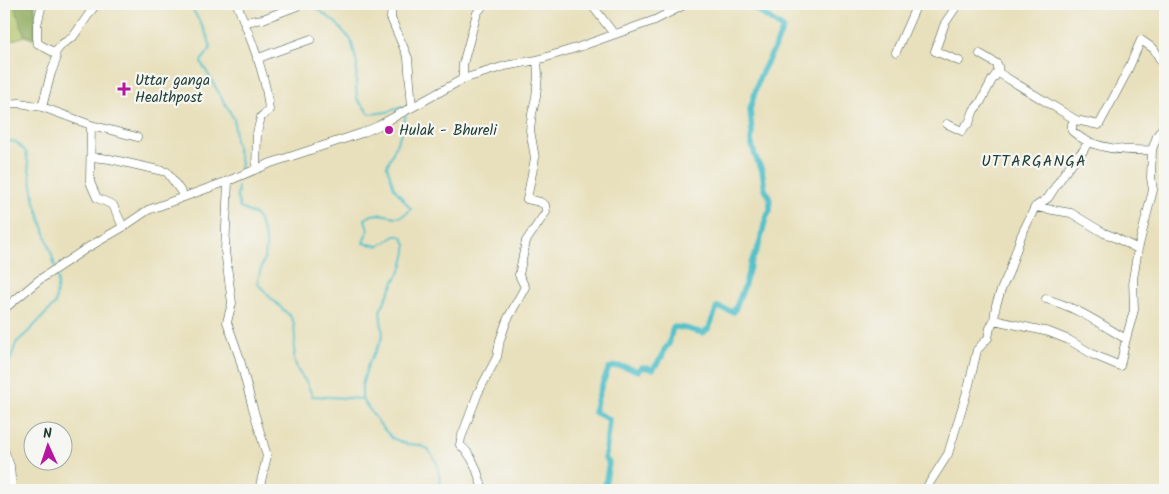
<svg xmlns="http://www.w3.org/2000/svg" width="1169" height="494" viewBox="0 0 1169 494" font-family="Kalam,sans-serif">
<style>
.green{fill:#b2c467;stroke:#68804e}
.forest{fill:#8daa5c;stroke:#567448}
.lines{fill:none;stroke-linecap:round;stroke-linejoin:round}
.stream{stroke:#54c1cb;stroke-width:2}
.canal{stroke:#54c1cb;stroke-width:5.5}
.minor-casing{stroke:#3d5548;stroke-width:9}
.minor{stroke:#fff;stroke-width:8}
.poi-dot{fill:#b5179e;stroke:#f6f6f2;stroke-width:2}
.labels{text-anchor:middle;stroke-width:4.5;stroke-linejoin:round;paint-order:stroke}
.poi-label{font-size:15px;fill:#1f3d34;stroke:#f6f6f2;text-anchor:start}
.neighbourhood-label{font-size:16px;letter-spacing:1px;fill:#1f3d34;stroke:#f6f6f2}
</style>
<rect width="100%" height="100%" fill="#f6f6f2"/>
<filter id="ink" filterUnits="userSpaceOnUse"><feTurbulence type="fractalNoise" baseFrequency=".02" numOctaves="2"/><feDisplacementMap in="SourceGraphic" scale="10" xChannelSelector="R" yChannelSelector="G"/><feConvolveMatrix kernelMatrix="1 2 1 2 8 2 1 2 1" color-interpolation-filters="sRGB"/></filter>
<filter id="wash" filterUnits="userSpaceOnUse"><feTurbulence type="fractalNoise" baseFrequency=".0096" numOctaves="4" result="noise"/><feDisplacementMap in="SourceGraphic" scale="20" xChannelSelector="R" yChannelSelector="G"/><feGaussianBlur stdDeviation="1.12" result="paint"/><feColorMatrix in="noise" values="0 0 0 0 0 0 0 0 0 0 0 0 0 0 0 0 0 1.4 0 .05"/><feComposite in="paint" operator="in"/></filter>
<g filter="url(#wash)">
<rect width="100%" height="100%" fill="#e8e0bc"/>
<path class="green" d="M 4,4 L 14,4 L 25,36 L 4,43 Z"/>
<path class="forest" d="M 14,4 L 35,5 L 37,41 L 25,36 Z"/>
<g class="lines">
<path class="stream" d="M 190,4 C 194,14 213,40 210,49 C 208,54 203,57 201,62 L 234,119 L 235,140 L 241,163 L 240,170
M 312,4 L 316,8 L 335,22 L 351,40 L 357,64 L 356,83 L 357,99 L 370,114 L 387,112 L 401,107 L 403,108
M 4,20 L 10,4
M 406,114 L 402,131 L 387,166 L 394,188 L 411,209 C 396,226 387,210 372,215 C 370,216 367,218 365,219 L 368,230 L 363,243 L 379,246 L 395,236 L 400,236 L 403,238 L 406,245 L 406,252 L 402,268 L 395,280 L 380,311 L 383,335 L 379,345 L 368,364 L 362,385 L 362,399 L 382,427 L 392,438 L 407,444 L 419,445 L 428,449 L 437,463 L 441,485 L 444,490
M 4,140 L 16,142 L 26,152 L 35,202 L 52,255 L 55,267
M 238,187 L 237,197 L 240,208 L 256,215 C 260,223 268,240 266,249 C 265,262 258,271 258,284 L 270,297 L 291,317 L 294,323 L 295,339 L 294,359 L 298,371 L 307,383 L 312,396 L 362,399
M 4,387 L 7,370 L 16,343 L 31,329 L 55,304 L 58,281 L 56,272
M 5,462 L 8,490"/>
<path class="canal" d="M 604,490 L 609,463 L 605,458 L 609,419 L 594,412 L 601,387 L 609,368 C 619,364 628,368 638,371 L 641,367 L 653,369 L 662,357 L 664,350 L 669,344 L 673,327 L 684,328 L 703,333 L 709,328 L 717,307 L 734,312 L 744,287 L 751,263 L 759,245 L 766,218 L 770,210 L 770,201 L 768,194 L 765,190 L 762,170 L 755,156 L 751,141 L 752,133 L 750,109 L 760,76 L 777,43 L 783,28 L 749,5"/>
</g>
</g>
<g filter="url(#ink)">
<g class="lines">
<defs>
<path id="minor" d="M 42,4 L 37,25 L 37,43 L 55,53 L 56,60 L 51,73 L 42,107 L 91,125 L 90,182 L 97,198 L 113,205 L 123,227
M 237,4 C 250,38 266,73 269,110 L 261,117 L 257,133 L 256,169
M 392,4 L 391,18 L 408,58 L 412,107
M 591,4 L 614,34
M 958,4 L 945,23 L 935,51 L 959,61
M 244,22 L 263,19 L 297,6
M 896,52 L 914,11 L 916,4
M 55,53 L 62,44 L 73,37 L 96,4
M 980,54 L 997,64 L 998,66 L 998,72 L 1002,75 L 1076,120 L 1072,124 L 1072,131 C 1077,135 1083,140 1089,142 C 1108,150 1131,151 1152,150
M 257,59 C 275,51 293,46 311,39
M 463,79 L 463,64 L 477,13 L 484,4
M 4,104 L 20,103 L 42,107
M 1076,120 L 1099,125 L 1126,74 L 1141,40 L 1154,49 L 1165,68
M 947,124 L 962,131 L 965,126 L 969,123 L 974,110 L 980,103 L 992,80 L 998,72
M 91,125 L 137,137
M 91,157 L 110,159 L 167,172 L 184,196
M 228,181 L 225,251 L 232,303 L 227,322 L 239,356 L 252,405 L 267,456 L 259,490
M 1035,207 L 1071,213 L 1104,233 L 1112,236 L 1138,249
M 1046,299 C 1076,307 1099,323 1126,339
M 4,309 L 39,280 L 87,248 L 123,227 L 148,210 L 228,181 L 271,163 L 362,133 L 378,126 L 403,112 L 411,108 L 463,79 L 505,66 L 537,60 L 579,47 L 655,20 L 686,4
M 994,320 L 1049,332 L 1069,340 L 1094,355 L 1120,366 L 1126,339 L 1134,310 L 1133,279 L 1138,249 L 1153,190 L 1151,178 L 1152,150 L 1157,136 L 1165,124
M 4,450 L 10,466 L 12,490
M 483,490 C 478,474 474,456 460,445 L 461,438 L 478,393 L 497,357 L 500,340 L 507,320 L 525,287 L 519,275 L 526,241 L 546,212 L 545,205 L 540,202 L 527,199 L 535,158 L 530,130 L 532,114 L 536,97 L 538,75 L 537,60
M 925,490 L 948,454 L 969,385 L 977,350 L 988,338 L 990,328 L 994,320 L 996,305 L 1001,290 L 1009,272 L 1021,236 L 1035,207 L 1048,198 L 1063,175 L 1075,159 L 1083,151 L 1088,142"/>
</defs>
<use href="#minor" class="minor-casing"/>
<use href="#minor" class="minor"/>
</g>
</g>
<g class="poi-dot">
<path d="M121.5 81.5h5v5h5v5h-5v5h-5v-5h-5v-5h5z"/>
<circle cx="389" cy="130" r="5"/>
</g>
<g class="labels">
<g class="poi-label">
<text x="135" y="85">Uttar ganga<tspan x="135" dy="17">Healthpost</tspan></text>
<text x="399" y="135">Hulak - Bhureli</text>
</g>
<g class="neighbourhood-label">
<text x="1034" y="166">UTTARGANGA</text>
</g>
</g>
<rect width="1169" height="494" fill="none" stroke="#f6f6f2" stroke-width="20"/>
<g transform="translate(48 446) rotate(357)"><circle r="24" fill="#f6f6f2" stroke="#a0aca6"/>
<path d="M0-4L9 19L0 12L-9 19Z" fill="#b5179e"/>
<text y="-8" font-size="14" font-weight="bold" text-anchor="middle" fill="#1f3d34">N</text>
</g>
</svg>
